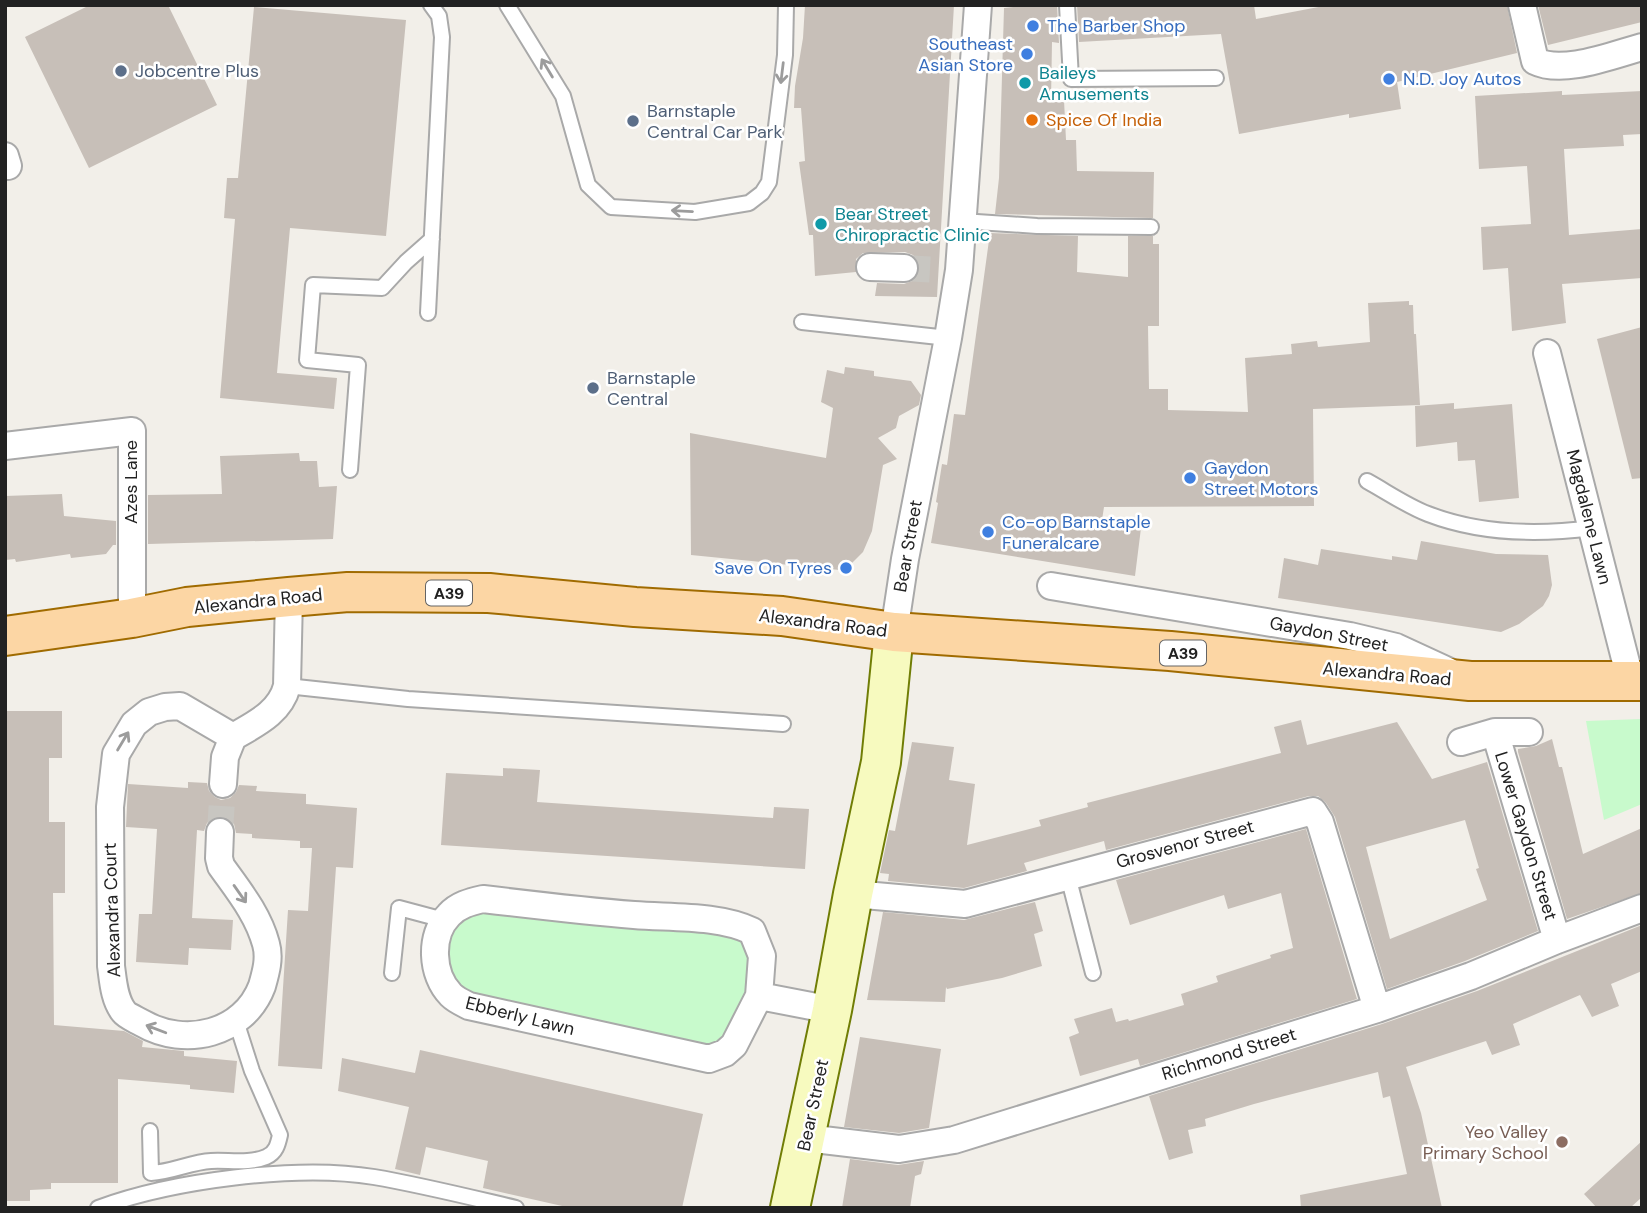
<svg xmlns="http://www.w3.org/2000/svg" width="1647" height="1213" viewBox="0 0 1647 1213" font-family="'DM Sans',sans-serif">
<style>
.park{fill:#c8facc}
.building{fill:#c7bfb8;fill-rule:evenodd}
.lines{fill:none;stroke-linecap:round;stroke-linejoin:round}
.street-tunnel{stroke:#c8c6c1;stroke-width:26;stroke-dasharray:26 13;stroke-linecap:butt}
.lane-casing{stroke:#a9a9a9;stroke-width:18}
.street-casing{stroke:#a9a9a9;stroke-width:30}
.secondary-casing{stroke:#707d05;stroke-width:42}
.primary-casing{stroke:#a06b00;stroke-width:42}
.lane{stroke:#fff;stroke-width:14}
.street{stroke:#fff;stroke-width:26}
.secondary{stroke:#f7fabf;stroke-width:38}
.primary{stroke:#fcd6a4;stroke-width:38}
.oneway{stroke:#9c9c9c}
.shop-dot{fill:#3f7fe0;stroke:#fff;stroke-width:2.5}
.service-dot{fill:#5c6f8a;stroke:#fff;stroke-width:2.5}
.culture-dot{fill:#0f9aa8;stroke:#fff;stroke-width:2.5}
.food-dot{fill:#e8710a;stroke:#fff;stroke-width:2.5}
.education-dot{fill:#8d6e63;stroke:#fff;stroke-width:2.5}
.labels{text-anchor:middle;stroke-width:5;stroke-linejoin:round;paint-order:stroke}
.shield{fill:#fff;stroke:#646464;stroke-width:2}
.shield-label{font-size:16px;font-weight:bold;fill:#222}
.shop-label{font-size:18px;fill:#366cbe;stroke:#fff;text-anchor:start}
.service-label{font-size:18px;fill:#4e5e75;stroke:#fff;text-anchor:start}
.culture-label{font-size:18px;fill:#0d838f;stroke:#fff;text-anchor:start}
.food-label{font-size:18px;fill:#c56008;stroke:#fff;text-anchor:start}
.street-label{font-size:18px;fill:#222;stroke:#fff}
.education-label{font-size:18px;fill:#785e54;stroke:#fff;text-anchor:end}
</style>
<rect width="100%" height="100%" fill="#f2efe9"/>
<path class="park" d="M 1642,719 L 1642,804 L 1604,820 L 1586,721 Z
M 460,906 L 742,927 L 762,956 L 725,1053 L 469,1006 L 435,947 Z"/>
<path class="building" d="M 90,5 L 168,5 L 217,105 L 89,168 L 25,37 Z
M 805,5 L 954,5 L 937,297 L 875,296 L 877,283 L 904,284 L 912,281 L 917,277 L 920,269 L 918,261 L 913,255 L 905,252 L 863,253 L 856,259 L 856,272 L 815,276 L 813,235 L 809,235 L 799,162 L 805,161 L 801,108 L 794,108 L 795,86 L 803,38 Z
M 1034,5 L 1057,5 L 1059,43 L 1052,42 L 1051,100 L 1064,100 L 1066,140 L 1076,140 L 1077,171 L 1154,172 L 1153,218 L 995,214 L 999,178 L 1004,8 Z
M 1077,5 L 1254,5 L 1256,19 L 1329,5 L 1507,5 L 1517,53 L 1397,82 L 1401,109 L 1349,118 L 1349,114 L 1239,134 L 1221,34 L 1079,42 Z
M 1538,5 L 1642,5 L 1642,22 L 1548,45 Z
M 254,7 L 406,20 L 386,236 L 290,228 L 277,373 L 337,378 L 334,409 L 220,398 L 235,219 L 224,218 L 227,178 L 238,178 Z
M 1562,91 L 1562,95 L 1642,91 L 1642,134 L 1623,135 L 1624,146 L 1564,149 L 1569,235 L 1642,229 L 1642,278 L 1562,284 L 1566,323 L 1512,331 L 1508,268 L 1483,270 L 1481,227 L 1531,224 L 1527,166 L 1479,169 L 1475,96 Z
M 990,233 L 1078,236 L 1077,272 L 1128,277 L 1128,236 L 1153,236 L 1153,244 L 1159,244 L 1159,326 L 1148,326 L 1149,389 L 1168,389 L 1168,410 L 1248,412 L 1245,358 L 1292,354 L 1291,344 L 1317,341 L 1318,347 L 1370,342 L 1368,303 L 1409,301 L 1409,305 L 1413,305 L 1414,334 L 1416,334 L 1420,405 L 1313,409 L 1314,506 L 1104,507 L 1102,520 L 1141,528 L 1135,576 L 931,543 L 938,503 L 936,502 L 942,464 L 947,465 L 954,414 L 965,415 Z
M 1642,327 L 1642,478 L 1632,479 L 1597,339 Z
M 845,367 L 874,371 L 874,376 L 911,381 L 921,395 L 919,405 L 899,416 L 896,428 L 878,438 L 897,459 L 883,465 L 872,531 L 863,552 L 847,568 L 840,570 L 691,555 L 690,433 L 826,458 L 833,408 L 821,402 L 827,370 L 844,374 Z
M 1454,403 L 1454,409 L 1512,404 L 1519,498 L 1479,502 L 1475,460 L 1458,461 L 1457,442 L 1416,447 L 1415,406 Z
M 299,453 L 300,461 L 317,461 L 319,487 L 337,486 L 333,539 L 148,544 L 148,495 L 222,494 L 220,456 Z
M 62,494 L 64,516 L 116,521 L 116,545 L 113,545 L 106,554 L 71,558 L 70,554 L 16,562 L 15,559 L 5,560 L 5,496 Z
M 1421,541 L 1496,554 L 1548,555 L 1552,585 L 1549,596 L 1543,606 L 1519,624 L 1501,632 L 1278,598 L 1284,558 L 1318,565 L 1321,549 L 1392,560 L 1392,556 L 1417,560 Z
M 5,711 L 62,711 L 62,758 L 49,758 L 49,822 L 65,822 L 65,893 L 53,893 L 54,1025 L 124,1031 L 143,1041 L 142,1047 L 184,1051 L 184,1056 L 237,1061 L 234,1093 L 190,1089 L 190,1085 L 118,1079 L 118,1183 L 51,1183 L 51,1189 L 30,1190 L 30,1201 L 5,1201 Z
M 1301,720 L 1307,745 L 1397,722 L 1432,779 L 1487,762 L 1538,931 L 1465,961 L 1387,989 L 1335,817 L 1326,803 L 1318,796 L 1309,796 L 1106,850 L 1104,841 L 1049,856 L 1024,863 L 1027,871 L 964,888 L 888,881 L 889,874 L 880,873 L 889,830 L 895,831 L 912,742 L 954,747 L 949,780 L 975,784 L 967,845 L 1041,826 L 1039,820 L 1088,807 L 1087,803 L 1281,753 L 1274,727 ZM 1465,820 L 1479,868 L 1476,869 L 1487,900 L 1390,939 L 1366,847 Z
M 1552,739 L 1559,767 L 1562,767 L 1583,854 L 1642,828 L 1642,893 L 1567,919 L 1518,752 L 1518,749 L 1536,746 Z
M 503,768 L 540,770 L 537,802 L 773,818 L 774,807 L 809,809 L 805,869 L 441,845 L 446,773 L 503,776 Z
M 188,782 L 207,783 L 209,791 L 215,797 L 221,800 L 230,798 L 236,792 L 239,785 L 257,786 L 256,791 L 306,794 L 306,804 L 357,808 L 353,868 L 336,867 L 322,1069 L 278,1066 L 288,910 L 308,911 L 312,848 L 300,848 L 300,841 L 252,838 L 252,834 L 236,833 L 234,824 L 228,818 L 220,816 L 212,818 L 207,823 L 204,831 L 197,830 L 192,918 L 233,920 L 231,950 L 189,948 L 188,965 L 136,962 L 139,914 L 152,914 L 157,829 L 126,827 L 128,784 L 188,788 Z
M 1306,829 L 1357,999 L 1140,1066 L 1138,1059 L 1080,1076 L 1069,1037 L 1079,1033 L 1074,1019 L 1112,1008 L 1116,1022 L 1128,1019 L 1129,1021 L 1184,1005 L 1181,994 L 1218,982 L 1216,976 L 1271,958 L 1270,955 L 1293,948 L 1281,893 L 1228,909 L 1224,895 L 1130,925 L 1116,880 Z
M 1035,902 L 1043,931 L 1034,934 L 1042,966 L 1002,978 L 947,989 L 946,987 L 945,1002 L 867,1000 L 883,912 L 964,920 Z
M 1642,925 L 1642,971 L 1611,984 L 1619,1006 L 1592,1017 L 1580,995 L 1513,1024 L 1520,1045 L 1492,1055 L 1486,1041 L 1406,1067 L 1421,1113 L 1442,1208 L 1301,1208 L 1300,1195 L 1407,1174 L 1390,1096 L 1383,1098 L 1378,1072 L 1254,1104 L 1205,1119 L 1206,1126 L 1188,1130 L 1193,1153 L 1169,1160 L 1149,1096 L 1382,1024 L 1477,991 Z
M 860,1037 L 941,1049 L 929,1128 L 899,1133 L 844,1127 Z
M 420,1050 L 703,1114 L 682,1208 L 571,1208 L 483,1188 L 488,1161 L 426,1147 L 420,1175 L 395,1169 L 409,1107 L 338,1091 L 342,1058 L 415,1073 Z
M 1642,1141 L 1642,1197 L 1630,1208 L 1597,1208 L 1584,1194 Z
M 850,1159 L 898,1165 L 924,1161 L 921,1174 L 915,1176 L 910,1208 L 842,1208 Z"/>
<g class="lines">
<path class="street-tunnel" d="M 904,268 L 939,270
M 220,832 L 223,784"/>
<defs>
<path id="lane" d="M 507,5 L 563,96 L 588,185 L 611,207 L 695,212 L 749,203 L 762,193 L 769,182 L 785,55 L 786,5
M 1067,5 L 1071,79 L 1216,78
M 962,221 L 1037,226 L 1151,227
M 428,313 L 442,37 L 439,16 L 431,5
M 802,322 L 948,338
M 350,470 L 358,365 L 307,360 L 313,285 L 382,288 L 406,262 L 432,239
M 1367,481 C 1387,492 1407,506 1428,514 C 1480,534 1538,535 1592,528
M 287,686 L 408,699 L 783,724
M 1068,876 L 1093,973
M 392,973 L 399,908 L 444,920
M 150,1131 L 151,1173 C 172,1172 191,1162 211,1161 C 229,1160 249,1164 266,1157 C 276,1153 278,1144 280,1135 L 252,1071 L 236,1021
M 98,1208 C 171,1181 297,1164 374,1177 C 421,1185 469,1197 516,1208"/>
<path id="street" d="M 1522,5 L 1535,61 C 1563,75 1612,55 1642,47
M 5,156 L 8,166
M 870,267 L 904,268
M 1547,353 L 1631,682
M 5,446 L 132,431 L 132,618
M 1051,586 L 1350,636 L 1396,647 L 1448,671
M 894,632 L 905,559 L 948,338 L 959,270 L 978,5
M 1529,732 L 1495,732 L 1557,940
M 233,737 C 255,724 280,713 287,686 L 289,597
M 1461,742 L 1495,732
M 220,832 L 219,858 L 221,866 C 238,890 258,914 266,944 C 270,958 266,972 262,986 C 244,1034 185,1048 142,1023 C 137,1020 127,1016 124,1012 C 114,1000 113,980 111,966 L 110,807 L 116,754 L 134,724 L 149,712 L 165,707 L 180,706 L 233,737 L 225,757 L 223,784
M 853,894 L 965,904 L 1313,811 L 1320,822 L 1377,1009
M 483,899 C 533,905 583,911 634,915 C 671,918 718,915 752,931 L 762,956 L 759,996 L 734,1045 L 725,1053 L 709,1059 L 469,1006 C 463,1003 456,1000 451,995 C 431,975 429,935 449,915 C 458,905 470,902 483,899 Z
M 759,996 L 832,1010
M 806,1138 L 899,1149 L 954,1140 L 1377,1009 L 1471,976 L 1557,940 L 1642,908"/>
<path id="secondary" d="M 790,1208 L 832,1010 L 853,894 L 881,762 L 894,632"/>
<path id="primary" d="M 5,636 L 132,618 L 187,607 L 289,597 L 348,592 L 489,593 L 635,607 L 782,616 L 894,632 L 1170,651 L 1470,681 L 1642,681"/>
</defs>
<use href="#lane" class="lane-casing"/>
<use href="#street" class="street-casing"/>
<use href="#secondary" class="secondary-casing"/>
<use href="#primary" class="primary-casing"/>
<use href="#lane" class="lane"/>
<use href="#street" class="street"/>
<use href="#secondary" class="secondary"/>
<use href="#primary" class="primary"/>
</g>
<defs><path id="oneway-shaft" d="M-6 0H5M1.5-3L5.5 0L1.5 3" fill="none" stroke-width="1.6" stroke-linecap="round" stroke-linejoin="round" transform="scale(1.75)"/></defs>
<g class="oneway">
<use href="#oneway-shaft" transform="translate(547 68) rotate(-121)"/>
<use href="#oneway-shaft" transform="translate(782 73) rotate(97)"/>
<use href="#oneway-shaft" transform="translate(682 211) rotate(-177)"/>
<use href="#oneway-shaft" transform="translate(123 741) rotate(-59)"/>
<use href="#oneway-shaft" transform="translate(240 894) rotate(55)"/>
<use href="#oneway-shaft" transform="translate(156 1029) rotate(-159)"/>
</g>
<g class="shop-dot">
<circle cx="1033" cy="26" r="7"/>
<circle cx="1027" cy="54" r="7"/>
<circle cx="1389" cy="79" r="7"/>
<circle cx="1190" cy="478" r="7"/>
<circle cx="988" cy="532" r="7"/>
<circle cx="846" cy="568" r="7"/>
</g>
<g class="service-dot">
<circle cx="121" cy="71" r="7"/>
<circle cx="633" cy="121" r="7"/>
<circle cx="593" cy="388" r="7"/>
</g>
<g class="culture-dot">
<circle cx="1025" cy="83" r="7"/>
<circle cx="821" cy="224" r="7"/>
</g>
<circle class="food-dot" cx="1032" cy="120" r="7"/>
<circle class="education-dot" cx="1562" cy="1142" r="7"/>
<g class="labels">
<g class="shield">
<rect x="426" y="580.5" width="46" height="25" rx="5"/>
<rect x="1160" y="640.5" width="46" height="25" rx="5"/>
</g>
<g class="shield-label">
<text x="449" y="599">A39</text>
<text x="1183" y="659">A39</text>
</g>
<g class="shop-label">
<text x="1047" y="32">The Barber Shop</text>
<text x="1013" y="50" text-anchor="end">Southeast<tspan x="1013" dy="21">Asian Store</tspan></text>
<text x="1403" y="85">N.D. Joy Autos</text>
<text x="1204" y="474">Gaydon<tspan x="1204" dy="21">Street Motors</tspan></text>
<text x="1002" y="528">Co-op Barnstaple<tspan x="1002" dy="21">Funeralcare</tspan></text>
<text x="832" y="574" text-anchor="end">Save On Tyres</text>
</g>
<g class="service-label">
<text x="135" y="77">Jobcentre Plus</text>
<text x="647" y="117">Barnstaple<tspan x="647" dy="21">Central Car Park</tspan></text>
<text x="607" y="384">Barnstaple<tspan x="607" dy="21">Central</tspan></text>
</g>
<g class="culture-label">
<text x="1039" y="79">Baileys<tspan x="1039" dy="21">Amusements</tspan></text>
<text x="835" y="220">Bear Street<tspan x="835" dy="21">Chiropractic Clinic</tspan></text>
</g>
<g class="food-label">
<text x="1046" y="126">Spice Of India</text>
</g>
<g class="street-label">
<text transform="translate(131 482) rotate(-90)" y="6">Azes Lane</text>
<text transform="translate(1589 517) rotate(76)" y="6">Magdalene Lawn</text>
<text transform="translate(908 546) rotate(-80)" y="6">Bear Street</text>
<text transform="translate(258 601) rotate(-6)" y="6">Alexandra Road</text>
<text transform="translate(823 623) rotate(7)" y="6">Alexandra Road</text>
<text transform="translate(1329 634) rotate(11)" y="6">Gaydon Street</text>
<text transform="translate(1387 674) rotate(5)" y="6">Alexandra Road</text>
<text transform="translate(1526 836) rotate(73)" y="6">Lower Gaydon Street</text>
<text transform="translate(1185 844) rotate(-15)" y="6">Grosvenor Street</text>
<text transform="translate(112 910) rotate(-92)" y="6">Alexandra Court</text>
<text transform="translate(520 1016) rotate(14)" y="6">Ebberly Lawn</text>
<text transform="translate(1229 1054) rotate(-17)" y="6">Richmond Street</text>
<text transform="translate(813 1105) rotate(-78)" y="6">Bear Street</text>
</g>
<g class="education-label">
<text x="1548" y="1138">Yeo Valley<tspan x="1548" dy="21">Primary School</tspan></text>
</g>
</g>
<rect width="1647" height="1213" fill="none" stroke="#222222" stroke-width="14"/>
</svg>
